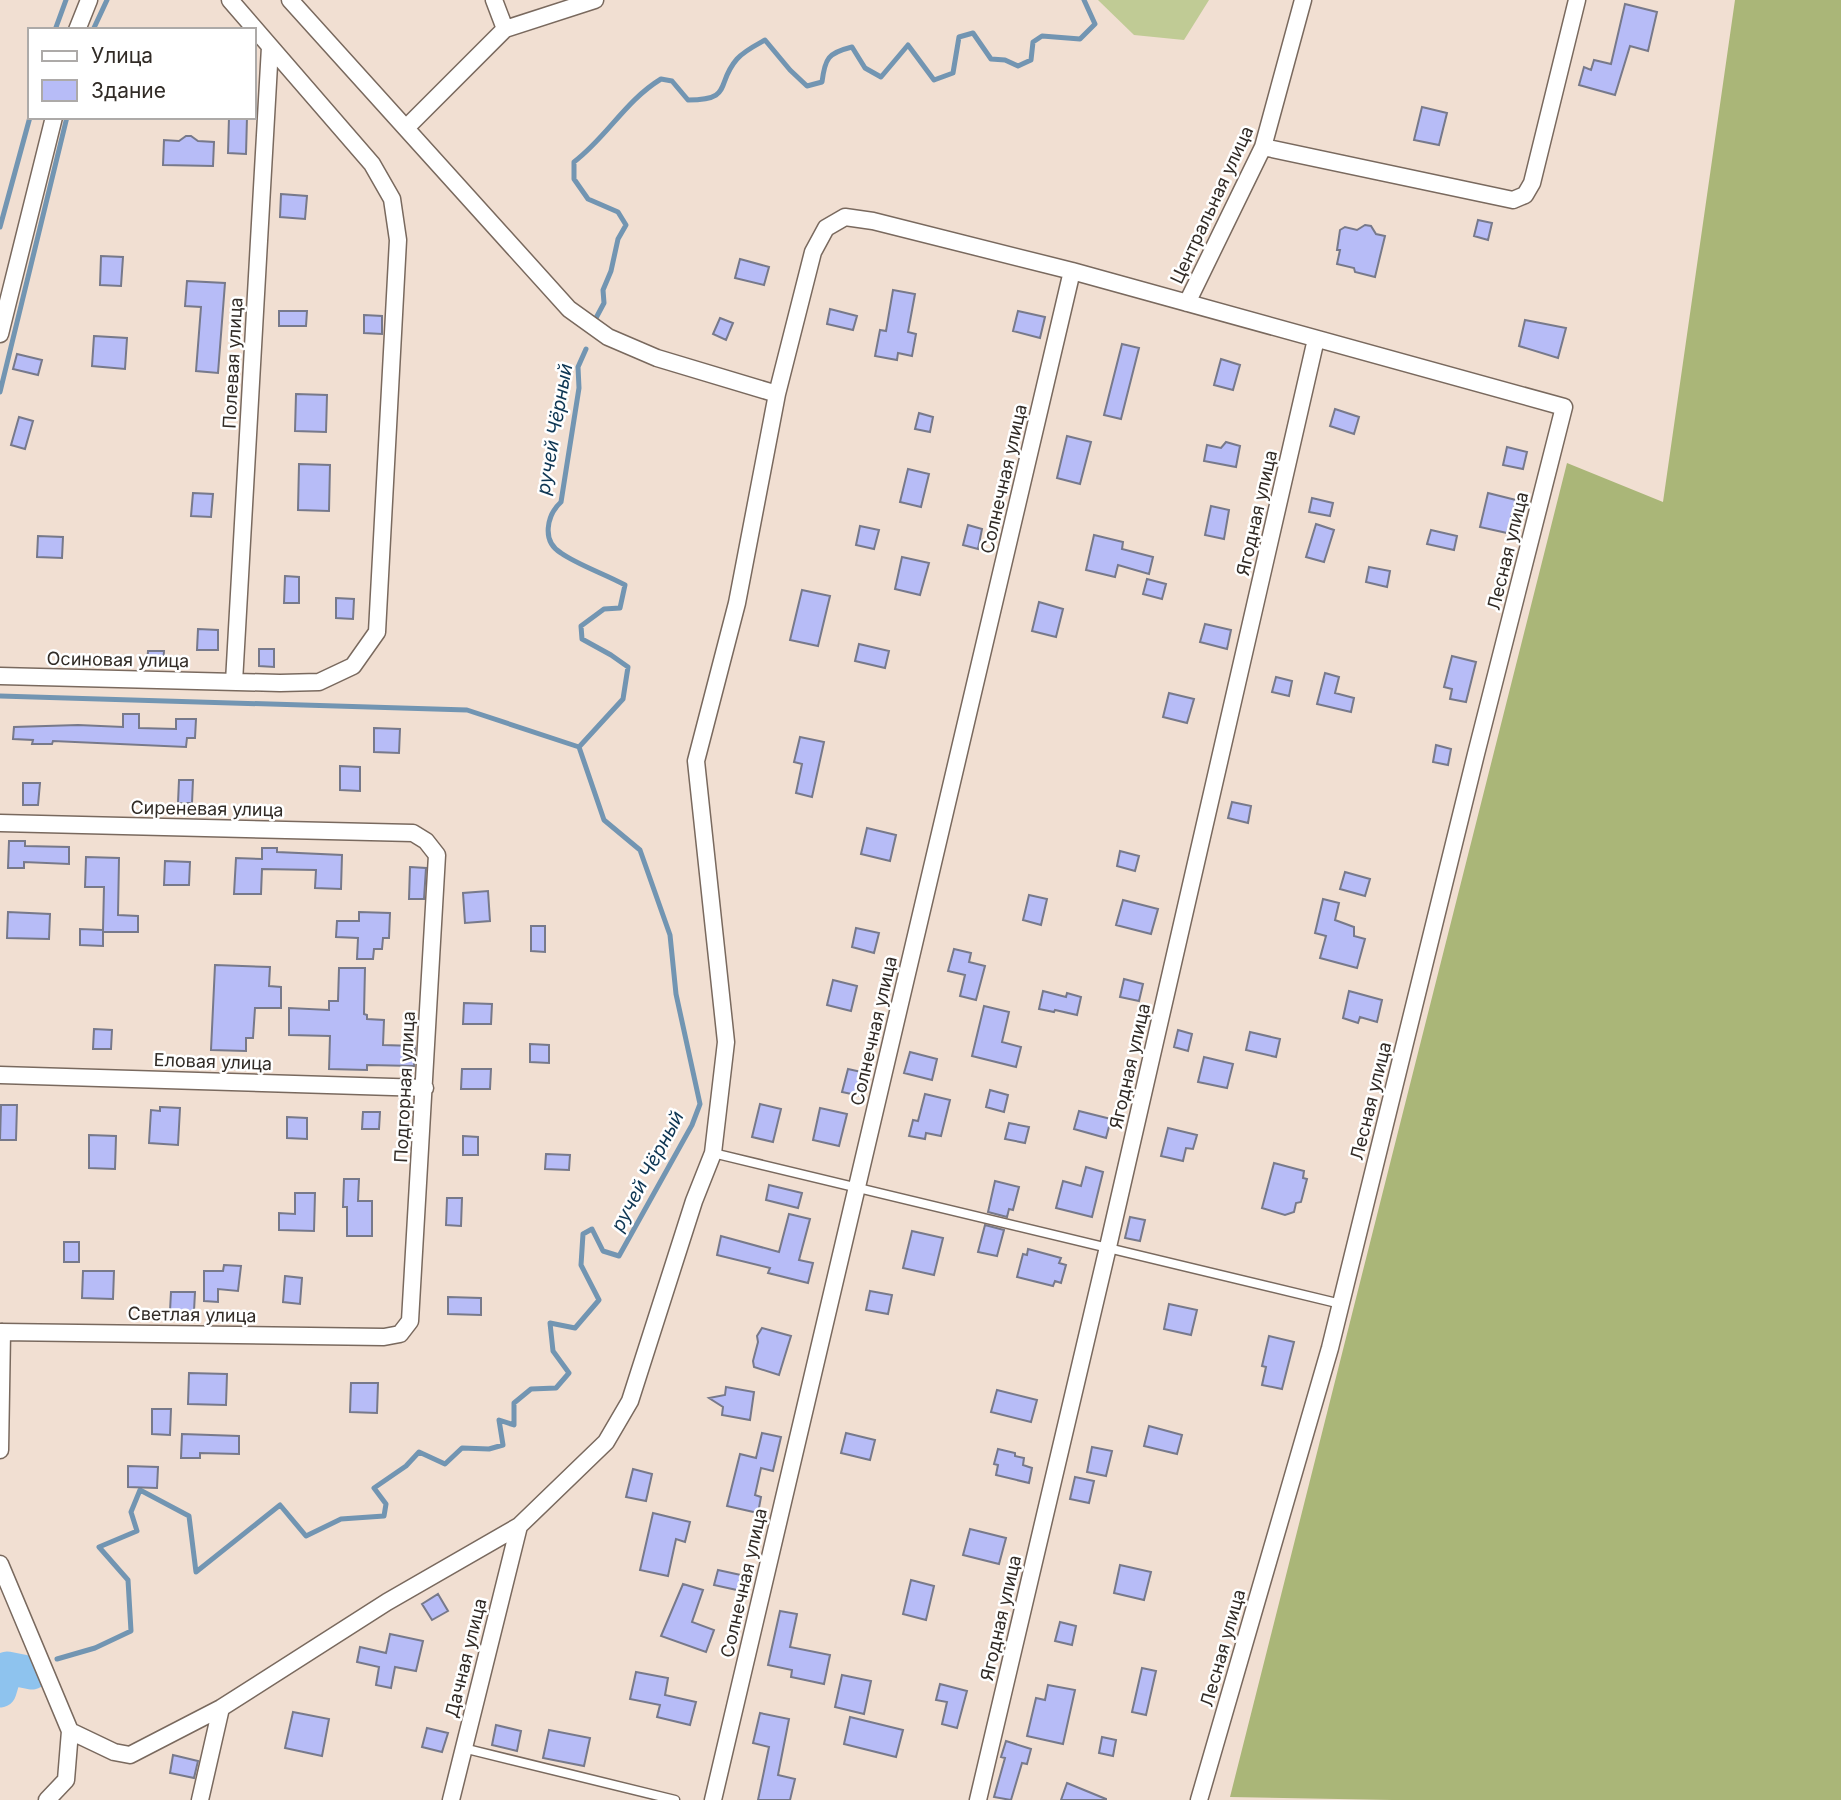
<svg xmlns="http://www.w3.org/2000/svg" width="1841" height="1800" viewBox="0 0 1841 1800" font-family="Inter,sans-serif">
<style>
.green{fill:#c0cb95}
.forest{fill:#aab678}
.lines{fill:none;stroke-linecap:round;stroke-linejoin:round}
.stream{stroke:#7295b2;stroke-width:5}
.river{stroke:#8ec3ee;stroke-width:33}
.building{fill:#b7bcf7;stroke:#77798a;stroke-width:2}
.service-casing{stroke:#79695e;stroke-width:11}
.minor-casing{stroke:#79695e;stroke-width:19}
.service{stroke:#fff;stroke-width:8}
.minor{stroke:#fff;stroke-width:16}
.labels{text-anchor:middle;stroke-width:5;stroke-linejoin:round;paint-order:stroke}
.street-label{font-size:18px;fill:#312b26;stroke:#fff}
.water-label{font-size:19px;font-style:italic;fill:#0e3653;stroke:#fff}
</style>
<rect width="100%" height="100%" fill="#f1dfd2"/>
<path class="green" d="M 1098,0 L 1209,0 L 1184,40 L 1134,35 Z"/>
<path class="forest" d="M 1735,0 L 1841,0 L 1841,1800 L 1392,1800 L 1230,1797 L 1567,463 L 1663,502 Z"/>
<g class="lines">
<path class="stream" d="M 55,30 L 66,0
M 93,30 L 107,0
M 0,227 L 30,117
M 596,318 L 604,303 L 603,290 L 611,271 L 618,239 L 626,225 L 618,212 L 588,199 L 574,179 L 574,162 C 607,137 625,101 661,79 L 672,81 L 688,100 C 734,100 715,84 737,59 C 744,51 756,45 765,40 L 790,70 L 807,86 L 822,82 C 825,58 828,53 852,47 L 865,68 L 881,77 L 908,45 L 934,80 L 953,73 L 959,37 L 973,33 L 991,59 L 1005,60 L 1018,66 L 1031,60 L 1033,42 L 1042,36 L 1080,39 L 1095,24 L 1084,0
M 0,392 L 67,117
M 0,696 L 467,710 L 579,747
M 57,1659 L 95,1648 L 131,1631 L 128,1580 L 99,1547 L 137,1531 L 131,1512 L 140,1490 L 189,1516 L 196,1572 L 280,1505 L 306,1536 L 341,1519 L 384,1516 L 386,1504 L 374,1488 L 406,1466 L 419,1452 L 445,1464 L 462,1448 L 489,1449 L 503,1445 L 499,1420 L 514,1425 L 514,1403 L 531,1389 L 556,1388 L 569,1373 L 553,1351 L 550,1323 L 575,1328 L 599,1300 L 581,1265 L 583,1234 L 592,1229 L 603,1251 L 619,1256 L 692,1125 L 700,1104 L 676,994 L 670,935 L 640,850 L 604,820 L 579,747 L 623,699 L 628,667 L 611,655 L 582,639 L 581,626 L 604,609 L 620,608 L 625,585 C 605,574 578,565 561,553 C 541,541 547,515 561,502 L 579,388 L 578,367 L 586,349"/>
<path class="river" d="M 0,1691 L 7,1668 L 32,1673"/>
</g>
<path class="building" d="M 1625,4 L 1657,12 L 1648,51 L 1630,46 L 1615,95 L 1579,85 L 1584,67 L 1591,70 L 1594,60 L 1611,64 Z
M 1422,107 L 1447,113 L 1439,145 L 1414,140 Z
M 229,117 L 247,117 L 246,154 L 228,153 Z
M 186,136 L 191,136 L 198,141 L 214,142 L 213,166 L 163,165 L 164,140 L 179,141 Z
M 281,194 L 307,196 L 305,219 L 280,217 Z
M 1478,220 L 1492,223 L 1488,240 L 1474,236 Z
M 1365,225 L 1371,226 L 1376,234 L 1385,236 L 1375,277 L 1355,272 L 1354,268 L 1337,264 L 1340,250 L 1337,250 L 1340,230 L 1345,227 L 1357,230 Z
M 101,256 L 123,257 L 121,286 L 100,285 Z
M 740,259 L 769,267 L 764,285 L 735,278 Z
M 187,281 L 225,283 L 218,373 L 196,371 L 201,307 L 185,306 Z
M 893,290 L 915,294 L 908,332 L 916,334 L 912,356 L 898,353 L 897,360 L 875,356 L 880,330 L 886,331 Z
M 830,309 L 857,316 L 853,330 L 827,324 Z
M 279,311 L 307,311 L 306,326 L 279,326 Z
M 1018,311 L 1045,317 L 1040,338 L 1013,331 Z
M 364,315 L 382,316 L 382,334 L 364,333 Z
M 720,318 L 733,323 L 726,340 L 713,334 Z
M 1525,320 L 1566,328 L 1558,358 L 1519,346 Z
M 94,336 L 127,338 L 125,369 L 92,366 Z
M 1122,344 L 1139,348 L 1121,419 L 1104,415 Z
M 17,354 L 42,360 L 38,375 L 13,369 Z
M 1221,359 L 1240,365 L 1233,390 L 1214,385 Z
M 296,394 L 327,395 L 326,432 L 295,431 Z
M 1335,409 L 1359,417 L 1354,434 L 1330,426 Z
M 919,413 L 933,417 L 930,432 L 915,429 Z
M 19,417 L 33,421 L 25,449 L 11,445 Z
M 1067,436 L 1091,442 L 1080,484 L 1057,478 Z
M 1226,442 L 1240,446 L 1236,467 L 1204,461 L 1207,445 L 1221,448 Z
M 1507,447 L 1527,452 L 1523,469 L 1503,465 Z
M 299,464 L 330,465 L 329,511 L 298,510 Z
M 908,469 L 929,474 L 921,507 L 900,502 Z
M 193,493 L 213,494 L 211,517 L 191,516 Z
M 1488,493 L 1516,500 L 1507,533 L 1480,527 Z
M 1312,498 L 1333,503 L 1330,516 L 1309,512 Z
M 1211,506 L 1229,510 L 1224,539 L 1205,535 Z
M 1316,524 L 1334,530 L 1324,562 L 1306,557 Z
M 968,525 L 982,529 L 978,549 L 963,545 Z
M 860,526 L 879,530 L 874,549 L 856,545 Z
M 1431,530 L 1457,536 L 1454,550 L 1427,544 Z
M 1094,535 L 1123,542 L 1122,549 L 1153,557 L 1149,574 L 1118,565 L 1115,577 L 1086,570 Z
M 38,536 L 63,537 L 62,558 L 37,557 Z
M 902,557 L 929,563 L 920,595 L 895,589 Z
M 1369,567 L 1390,571 L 1387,587 L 1366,582 Z
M 285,576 L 299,577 L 299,603 L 284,603 Z
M 1147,579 L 1166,584 L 1162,599 L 1143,594 Z
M 802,590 L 830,596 L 818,646 L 790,640 Z
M 336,598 L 354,599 L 353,619 L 336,618 Z
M 1039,602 L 1063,609 L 1056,637 L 1032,631 Z
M 1205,624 L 1231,630 L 1227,649 L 1200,642 Z
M 198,629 L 218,630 L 218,650 L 197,650 Z
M 859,644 L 889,651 L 885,668 L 855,661 Z
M 259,649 L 274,649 L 274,667 L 259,666 Z
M 148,651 L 164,651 L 163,665 L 147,665 Z
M 1452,656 L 1476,662 L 1466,702 L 1450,699 L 1452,689 L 1444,687 Z
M 1325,673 L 1339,677 L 1335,693 L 1354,698 L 1351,712 L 1317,704 Z
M 1276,677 L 1292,681 L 1289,696 L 1272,692 Z
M 1169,693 L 1194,699 L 1187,723 L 1163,717 Z
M 123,714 L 139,714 L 139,728 L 176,729 L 176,719 L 196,719 L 195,738 L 187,738 L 186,747 L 53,741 L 52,744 L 32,744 L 33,740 L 13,739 L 14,727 L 78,725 L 123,727 Z
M 374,728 L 400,729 L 399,753 L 374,752 Z
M 800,737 L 824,742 L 812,797 L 796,793 L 802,764 L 794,762 Z
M 1436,745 L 1451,749 L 1448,765 L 1433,762 Z
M 340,766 L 360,767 L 360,791 L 340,790 Z
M 179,780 L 193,780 L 192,803 L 178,803 Z
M 23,783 L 40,783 L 38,805 L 23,805 Z
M 1232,802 L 1251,806 L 1248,823 L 1228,818 Z
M 867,828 L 896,835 L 890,861 L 861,854 Z
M 9,841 L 25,841 L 25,846 L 69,847 L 69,864 L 24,862 L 24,868 L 8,868 Z
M 262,848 L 277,848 L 277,852 L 342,855 L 341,889 L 315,888 L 316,870 L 262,869 L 261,894 L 234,894 L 236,858 L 262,859 Z
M 1120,851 L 1139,856 L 1135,871 L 1117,866 Z
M 86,857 L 119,858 L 118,915 L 138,916 L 138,932 L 103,932 L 103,946 L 80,945 L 80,929 L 103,930 L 104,887 L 85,887 Z
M 165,861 L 190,862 L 189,885 L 164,885 Z
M 410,867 L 426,868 L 424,899 L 409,899 Z
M 1345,872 L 1370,879 L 1365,896 L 1340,889 Z
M 488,891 L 490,921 L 465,923 L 463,893 Z
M 1029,895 L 1047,899 L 1041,925 L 1023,920 Z
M 1323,899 L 1339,903 L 1335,920 L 1354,927 L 1354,936 L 1365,939 L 1357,968 L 1320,958 L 1326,936 L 1315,933 Z
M 1123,900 L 1158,909 L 1151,934 L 1116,925 Z
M 8,912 L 50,914 L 49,939 L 7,938 Z
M 359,912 L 390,913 L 389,938 L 383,938 L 382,949 L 374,949 L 373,959 L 357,959 L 358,938 L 336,937 L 337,921 L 359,921 Z
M 531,926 L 545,926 L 545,952 L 531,951 Z
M 856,928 L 879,933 L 874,953 L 852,947 Z
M 954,949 L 971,953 L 969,962 L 985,966 L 976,1000 L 960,996 L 965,975 L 948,971 Z
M 215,965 L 270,967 L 269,986 L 281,987 L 281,1008 L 255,1008 L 253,1038 L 246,1038 L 246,1051 L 211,1050 Z
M 339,968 L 365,968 L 364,1014 L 367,1015 L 367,1019 L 384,1020 L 383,1045 L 415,1046 L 414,1066 L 367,1065 L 367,1070 L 329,1069 L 330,1036 L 289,1035 L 289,1008 L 329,1010 L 329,1001 L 338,1001 Z
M 1124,979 L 1143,984 L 1139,1001 L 1120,997 Z
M 833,980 L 857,986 L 851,1011 L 827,1005 Z
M 1043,991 L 1066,997 L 1067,993 L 1081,997 L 1077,1015 L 1055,1010 L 1054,1012 L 1039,1009 Z
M 1349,991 L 1382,1000 L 1377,1022 L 1360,1017 L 1358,1023 L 1343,1018 Z
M 464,1003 L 492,1004 L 491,1024 L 463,1024 Z
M 984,1006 L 1009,1012 L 1002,1042 L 1021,1047 L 1016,1067 L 972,1056 Z
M 94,1029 L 112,1030 L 111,1049 L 93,1049 Z
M 1178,1030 L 1192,1034 L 1188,1051 L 1174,1047 Z
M 1250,1032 L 1280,1039 L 1276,1057 L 1246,1050 Z
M 530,1044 L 549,1045 L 549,1063 L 530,1062 Z
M 910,1052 L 937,1059 L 932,1080 L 904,1073 Z
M 1204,1057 L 1233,1064 L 1227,1088 L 1198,1082 Z
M 462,1069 L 491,1069 L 490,1089 L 461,1089 Z
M 848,1069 L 866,1073 L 861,1096 L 842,1092 Z
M 990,1090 L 1008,1095 L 1004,1112 L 986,1107 Z
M 925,1094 L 950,1100 L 941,1136 L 926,1133 L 925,1139 L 909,1136 L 913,1120 L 918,1121 Z
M 760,1104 L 781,1109 L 773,1142 L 752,1137 Z
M 1,1105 L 17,1105 L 16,1140 L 0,1140 Z
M 160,1107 L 180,1108 L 178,1145 L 149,1143 L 151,1110 L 160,1111 Z
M 820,1108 L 847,1114 L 839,1146 L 813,1140 Z
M 1079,1111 L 1111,1119 L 1106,1138 L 1074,1129 Z
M 363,1112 L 380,1112 L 379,1129 L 362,1129 Z
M 287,1117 L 307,1118 L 307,1139 L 287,1138 Z
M 1009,1123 L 1029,1127 L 1025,1143 L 1005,1139 Z
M 1168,1128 L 1197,1135 L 1193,1149 L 1186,1148 L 1183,1161 L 1161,1156 Z
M 89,1135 L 116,1136 L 115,1169 L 89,1168 Z
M 463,1136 L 478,1137 L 478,1155 L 463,1155 Z
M 546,1154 L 570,1155 L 569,1170 L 545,1169 Z
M 1274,1163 L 1304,1171 L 1303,1178 L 1307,1179 L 1301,1202 L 1296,1203 L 1294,1212 L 1285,1215 L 1262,1208 Z
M 1086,1167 L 1103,1172 L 1092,1217 L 1056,1208 L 1063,1181 L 1081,1186 Z
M 344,1179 L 359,1179 L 358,1201 L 372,1201 L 372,1236 L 347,1236 L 347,1207 L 343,1207 Z
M 995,1181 L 1019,1187 L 1013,1210 L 1009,1209 L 1007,1217 L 988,1212 Z
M 769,1185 L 802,1193 L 798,1208 L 766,1200 Z
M 295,1193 L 315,1193 L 314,1231 L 279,1230 L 279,1213 L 295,1214 Z
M 447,1198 L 462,1198 L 461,1226 L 446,1225 Z
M 789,1214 L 810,1219 L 799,1260 L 813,1263 L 808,1283 L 768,1273 L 770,1268 L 717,1255 L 721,1236 L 779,1252 Z
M 1130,1217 L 1145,1220 L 1140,1241 L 1125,1238 Z
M 985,1225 L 1004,1230 L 997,1256 L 978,1252 Z
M 912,1231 L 943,1238 L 934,1275 L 903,1268 Z
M 64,1242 L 79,1242 L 79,1262 L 64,1262 Z
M 1028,1249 L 1061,1258 L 1059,1263 L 1066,1265 L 1061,1283 L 1055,1281 L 1053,1286 L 1017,1277 L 1023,1254 L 1027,1255 Z
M 224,1265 L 241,1266 L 238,1291 L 218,1289 L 218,1302 L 204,1301 L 204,1271 L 223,1271 Z
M 83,1271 L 114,1271 L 113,1299 L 82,1298 Z
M 285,1276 L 302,1278 L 300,1304 L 283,1302 Z
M 870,1291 L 892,1295 L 888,1314 L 866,1310 Z
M 171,1292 L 195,1292 L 194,1311 L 170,1311 Z
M 448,1297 L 481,1298 L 481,1315 L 448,1314 Z
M 1169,1304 L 1197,1310 L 1191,1335 L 1164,1329 Z
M 762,1328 L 791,1336 L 779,1375 L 754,1367 L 753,1361 L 758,1342 L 757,1336 Z
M 1269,1336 L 1294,1342 L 1282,1389 L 1262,1385 L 1266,1367 L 1262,1366 Z
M 189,1373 L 227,1374 L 226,1405 L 188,1404 Z
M 351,1383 L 378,1383 L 377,1413 L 350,1412 Z
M 726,1387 L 754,1392 L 750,1420 L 722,1415 L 723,1407 L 709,1398 L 725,1395 Z
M 997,1390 L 1037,1400 L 1031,1422 L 991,1412 Z
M 152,1409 L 171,1409 L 170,1435 L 152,1434 Z
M 1149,1426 L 1182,1435 L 1177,1454 L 1144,1446 Z
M 762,1433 L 781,1437 L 773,1471 L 761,1468 L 755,1495 L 761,1497 L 758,1513 L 727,1506 L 740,1454 L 756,1458 Z
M 846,1433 L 875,1440 L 870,1460 L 841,1453 Z
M 182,1434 L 239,1436 L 239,1454 L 200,1453 L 200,1458 L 181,1458 Z
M 1092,1447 L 1112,1451 L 1106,1476 L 1087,1472 Z
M 998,1449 L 1015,1453 L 1015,1456 L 1024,1458 L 1023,1465 L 1032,1468 L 1029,1483 L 996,1475 L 998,1465 L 994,1464 Z
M 128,1466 L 158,1467 L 157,1488 L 128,1487 Z
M 633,1469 L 652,1474 L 646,1501 L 626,1497 Z
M 1075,1477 L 1094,1481 L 1089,1503 L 1070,1499 Z
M 653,1513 L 690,1522 L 685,1542 L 676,1539 L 668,1576 L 640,1570 Z
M 970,1529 L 1006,1538 L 999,1564 L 963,1555 Z
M 1120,1565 L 1151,1572 L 1144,1600 L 1114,1593 Z
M 718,1570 L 750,1577 L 746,1592 L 714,1585 Z
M 911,1580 L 934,1586 L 926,1620 L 903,1614 Z
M 683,1584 L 703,1590 L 692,1622 L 714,1630 L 706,1652 L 661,1636 Z
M 438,1594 L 448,1611 L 432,1620 L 422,1604 Z
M 780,1611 L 797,1614 L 790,1647 L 830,1655 L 824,1684 L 791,1677 L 792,1670 L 768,1665 Z
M 1060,1622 L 1076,1626 L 1072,1645 L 1055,1641 Z
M 390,1634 L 423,1641 L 416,1671 L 395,1667 L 391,1688 L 376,1685 L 379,1667 L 357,1662 L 360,1647 L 386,1653 Z
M 1142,1668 L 1156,1671 L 1146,1715 L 1132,1712 Z
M 636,1672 L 668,1678 L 665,1695 L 696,1702 L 690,1725 L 657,1717 L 660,1705 L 630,1699 Z
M 842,1675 L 871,1681 L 864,1714 L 835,1707 Z
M 940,1684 L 967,1691 L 957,1728 L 942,1724 L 947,1702 L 936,1700 Z
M 1048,1685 L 1075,1690 L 1063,1744 L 1027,1736 L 1036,1698 L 1045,1700 Z
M 293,1712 L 329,1719 L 322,1756 L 285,1748 Z
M 760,1713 L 789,1719 L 778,1775 L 795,1779 L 790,1800 L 758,1800 L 769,1747 L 753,1743 Z
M 850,1717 L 903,1730 L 896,1757 L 844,1744 Z
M 496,1725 L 521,1731 L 517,1751 L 492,1745 Z
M 427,1728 L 448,1733 L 442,1752 L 422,1747 Z
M 549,1730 L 590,1738 L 584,1766 L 543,1758 Z
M 1102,1737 L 1116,1740 L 1113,1756 L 1099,1753 Z
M 1006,1741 L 1031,1749 L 1027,1764 L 1022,1763 L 1011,1800 L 994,1797 L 1005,1758 L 1001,1757 Z
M 173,1755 L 198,1761 L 194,1778 L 170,1773 Z
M 1067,1783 L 1106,1799 L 1106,1800 L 1061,1800 Z"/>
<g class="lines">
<defs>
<path id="service" d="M 713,1153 L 1341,1304
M 463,1748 L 675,1800"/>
<path id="minor" d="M 290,0 L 569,309 L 608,337 L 657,358 L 777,394
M 494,0 L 505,29
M 77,30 L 89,0
M 406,128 L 505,29 L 595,0
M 1263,147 L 1513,200 L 1525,195 L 1532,183 L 1577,0
M 1187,303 L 1263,147 L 1303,0
M 0,334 L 54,117
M 0,676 L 280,683 L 319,682 L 353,666 L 377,632 L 398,240 L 392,199 L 372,164 L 230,0
M 234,682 L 270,47
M 0,823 L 413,833 L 426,841 L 437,855 L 410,1321 L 400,1334 L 384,1337 L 0,1332
M 0,1075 L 425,1088
M 0,1450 L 2,1332
M 0,1564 L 70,1731 L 114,1752 L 130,1755 L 221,1708 L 387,1602 L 519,1526 L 606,1442 L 630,1401 L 694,1201 L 713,1153 L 726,1042 L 696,761 L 737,603 L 777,394 L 813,252 L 826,228 L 845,217 L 873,221 L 1072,271 L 1564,407 L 1476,754 L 1330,1348 L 1199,1800
M 47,1800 L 66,1780 L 70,1731
M 200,1800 L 221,1708
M 451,1800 L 519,1526
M 713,1800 L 1072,271
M 978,1800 L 1108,1247 L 1316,339"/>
</defs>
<use href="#service" class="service-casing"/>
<use href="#minor" class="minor-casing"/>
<use href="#service" class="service"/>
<use href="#minor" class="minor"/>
</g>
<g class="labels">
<g class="street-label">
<text transform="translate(1212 205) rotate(-65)" y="6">Центральная улица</text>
<text transform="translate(233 363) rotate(-87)" y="6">Полевая улица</text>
<text transform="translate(1004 479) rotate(-77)" y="6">Солнечная улица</text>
<text transform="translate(1257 513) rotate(-77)" y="6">Ягодная улица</text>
<text transform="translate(1508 551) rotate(-76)" y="6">Лесная улица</text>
<text transform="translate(118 660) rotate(1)" y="6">Осиновая улица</text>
<text transform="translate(207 809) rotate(1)" y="6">Сиреневая улица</text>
<text transform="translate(874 1031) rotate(-77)" y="6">Солнечная улица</text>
<text transform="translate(213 1062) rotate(2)" y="6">Еловая улица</text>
<text transform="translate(1130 1066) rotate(-77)" y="6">Ягодная улица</text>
<text transform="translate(405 1087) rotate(-87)" y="6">Подгорная улица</text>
<text transform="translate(1371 1101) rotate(-76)" y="6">Лесная улица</text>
<text transform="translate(192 1315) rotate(1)" y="6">Светлая улица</text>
<text transform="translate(744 1583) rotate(-77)" y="6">Солнечная улица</text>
<text transform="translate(1001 1618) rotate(-77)" y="6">Ягодная улица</text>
<text transform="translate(1223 1648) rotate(-74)" y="6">Лесная улица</text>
<text transform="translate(466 1658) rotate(-76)" y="6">Дачная улица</text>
</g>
<g class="water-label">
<text transform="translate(554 429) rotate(-80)" y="7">ручей Чёрный</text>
<text transform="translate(647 1171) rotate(-62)" y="7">ручей Чёрный</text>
</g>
</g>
<rect x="28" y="28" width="228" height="91" fill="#ffffff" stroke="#adaaa8" stroke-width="2"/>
<rect x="42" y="51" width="35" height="10" fill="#ffffff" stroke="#adaaa8" stroke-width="2"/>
<text x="91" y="63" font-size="21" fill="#312b26">Улица</text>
<rect x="42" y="80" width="35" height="21" fill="#b7bcf7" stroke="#adaaa8" stroke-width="2"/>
<text x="91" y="98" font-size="21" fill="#312b26">Здание</text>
</svg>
